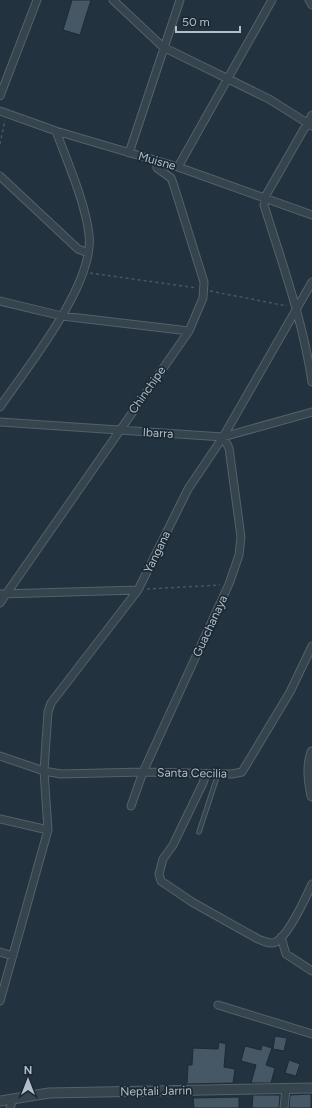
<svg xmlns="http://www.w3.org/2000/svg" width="312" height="1108" viewBox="0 0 312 1108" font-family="Figtree,sans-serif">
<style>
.building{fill:#465865;stroke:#1d2b35}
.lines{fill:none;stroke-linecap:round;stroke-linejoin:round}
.service-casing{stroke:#54616c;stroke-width:5.5}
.minor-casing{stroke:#54616c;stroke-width:9}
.tertiary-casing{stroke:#54616c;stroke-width:11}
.path{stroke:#425b5b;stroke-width:1.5;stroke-dasharray:3 3;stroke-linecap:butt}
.service{stroke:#36444e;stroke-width:3.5}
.minor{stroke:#36444e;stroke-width:7}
.tertiary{stroke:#36444e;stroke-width:9}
.labels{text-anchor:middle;stroke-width:3.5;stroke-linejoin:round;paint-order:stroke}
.street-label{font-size:12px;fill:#b2beca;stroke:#1b2933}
</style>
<rect width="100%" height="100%" fill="#22323e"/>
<path class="building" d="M 72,0 L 91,0 L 80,35 L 63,30 Z
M 275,1036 L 287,1038 L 284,1051 L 273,1049 Z
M 219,1042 L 226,1044 L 224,1067 L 235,1069 L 233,1083 L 187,1084 L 188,1065 L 192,1065 L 193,1048 L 218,1049 Z
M 262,1045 L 272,1048 L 266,1065 L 275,1068 L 271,1083 L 251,1083 L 256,1065 L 241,1061 L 245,1046 L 261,1050 Z
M 289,1060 L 300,1064 L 296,1076 L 285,1073 Z
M 311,1094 L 311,1108 L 289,1108 L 290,1095 Z
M 253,1095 L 280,1095 L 279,1108 L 252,1108 Z
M 239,1097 L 239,1108 L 194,1108 L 193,1098 Z"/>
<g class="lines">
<defs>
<path id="service" d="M 199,832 L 218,774"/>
<path id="minor" d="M 113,0 L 163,47 L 269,99 L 312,126
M 309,0 L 312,5
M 0,96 L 37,0
M 0,111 L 56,131 L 178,167 L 312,215
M 312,115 L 265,197 L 264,205 C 282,263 303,321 312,382
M 129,153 L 180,0
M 178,167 L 272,0
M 0,176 L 78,249 L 88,253
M 0,301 L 62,316 L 189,331
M 0,407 C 27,367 95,284 89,235 C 86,204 67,161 56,131
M 0,422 L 223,437 L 312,412
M 0,594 L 138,590
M 0,603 L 189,331 L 203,298 L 204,282 L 173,183 L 171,178 L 157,168 L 156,160
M 0,756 L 44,771 L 61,774 L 143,772 L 232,774 L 242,772 L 290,692 L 312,646
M 206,774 L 203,783 L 173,845 L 163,859 L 159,874 L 161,881 L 192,902 L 258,939 C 264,941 270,945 276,942 C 289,935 306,897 312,884
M 131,806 L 143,772 L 229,584 L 239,555 L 241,537 L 229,448 L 223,437
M 0,819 L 48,830
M 281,937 L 286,954 L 312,971
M 0,952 L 13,956
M 0,1001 L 48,830 L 44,771 L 48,712 L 51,703 L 138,590 L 188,489 L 223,437 L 312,282
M 218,1005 L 312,1034
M 10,1108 L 13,1099
M 284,1108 L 286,1089"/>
<path id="tertiary" d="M 312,752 C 307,766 309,781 312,796
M 0,1101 L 49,1093 L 312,1088"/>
</defs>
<use href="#service" class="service-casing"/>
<use href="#minor" class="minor-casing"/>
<use href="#tertiary" class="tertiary-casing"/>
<path class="path" d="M 0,144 L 5,120
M 90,273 L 197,288
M 210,291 L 287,306
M 147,589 L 220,585"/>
<use href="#service" class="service"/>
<use href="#minor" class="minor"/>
<use href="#tertiary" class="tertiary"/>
</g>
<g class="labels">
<g class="street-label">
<text transform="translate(157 161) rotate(16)" y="4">Muisne</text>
<text transform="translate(147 390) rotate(-55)" y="4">Chinchipe</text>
<text transform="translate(158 433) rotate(3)" y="4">Ibarra</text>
<text transform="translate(157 552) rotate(-64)" y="4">Yangana</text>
<text transform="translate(210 626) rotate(-65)" y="4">Guachanaya</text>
<text transform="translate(192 773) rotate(1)" y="4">Santa Cecilia</text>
<text transform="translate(156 1091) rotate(-1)" y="4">Neptali Jarrin</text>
</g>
</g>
<g transform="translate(28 1080)" stroke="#1b2933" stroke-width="3" paint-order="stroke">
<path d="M0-3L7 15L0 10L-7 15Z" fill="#b2beca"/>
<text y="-6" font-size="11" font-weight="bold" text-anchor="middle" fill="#b2beca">N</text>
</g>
<path d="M176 26v6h64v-6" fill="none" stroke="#b2beca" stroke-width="2"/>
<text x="182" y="26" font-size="12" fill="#b2beca" stroke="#1b2933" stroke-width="3" paint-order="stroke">50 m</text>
</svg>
